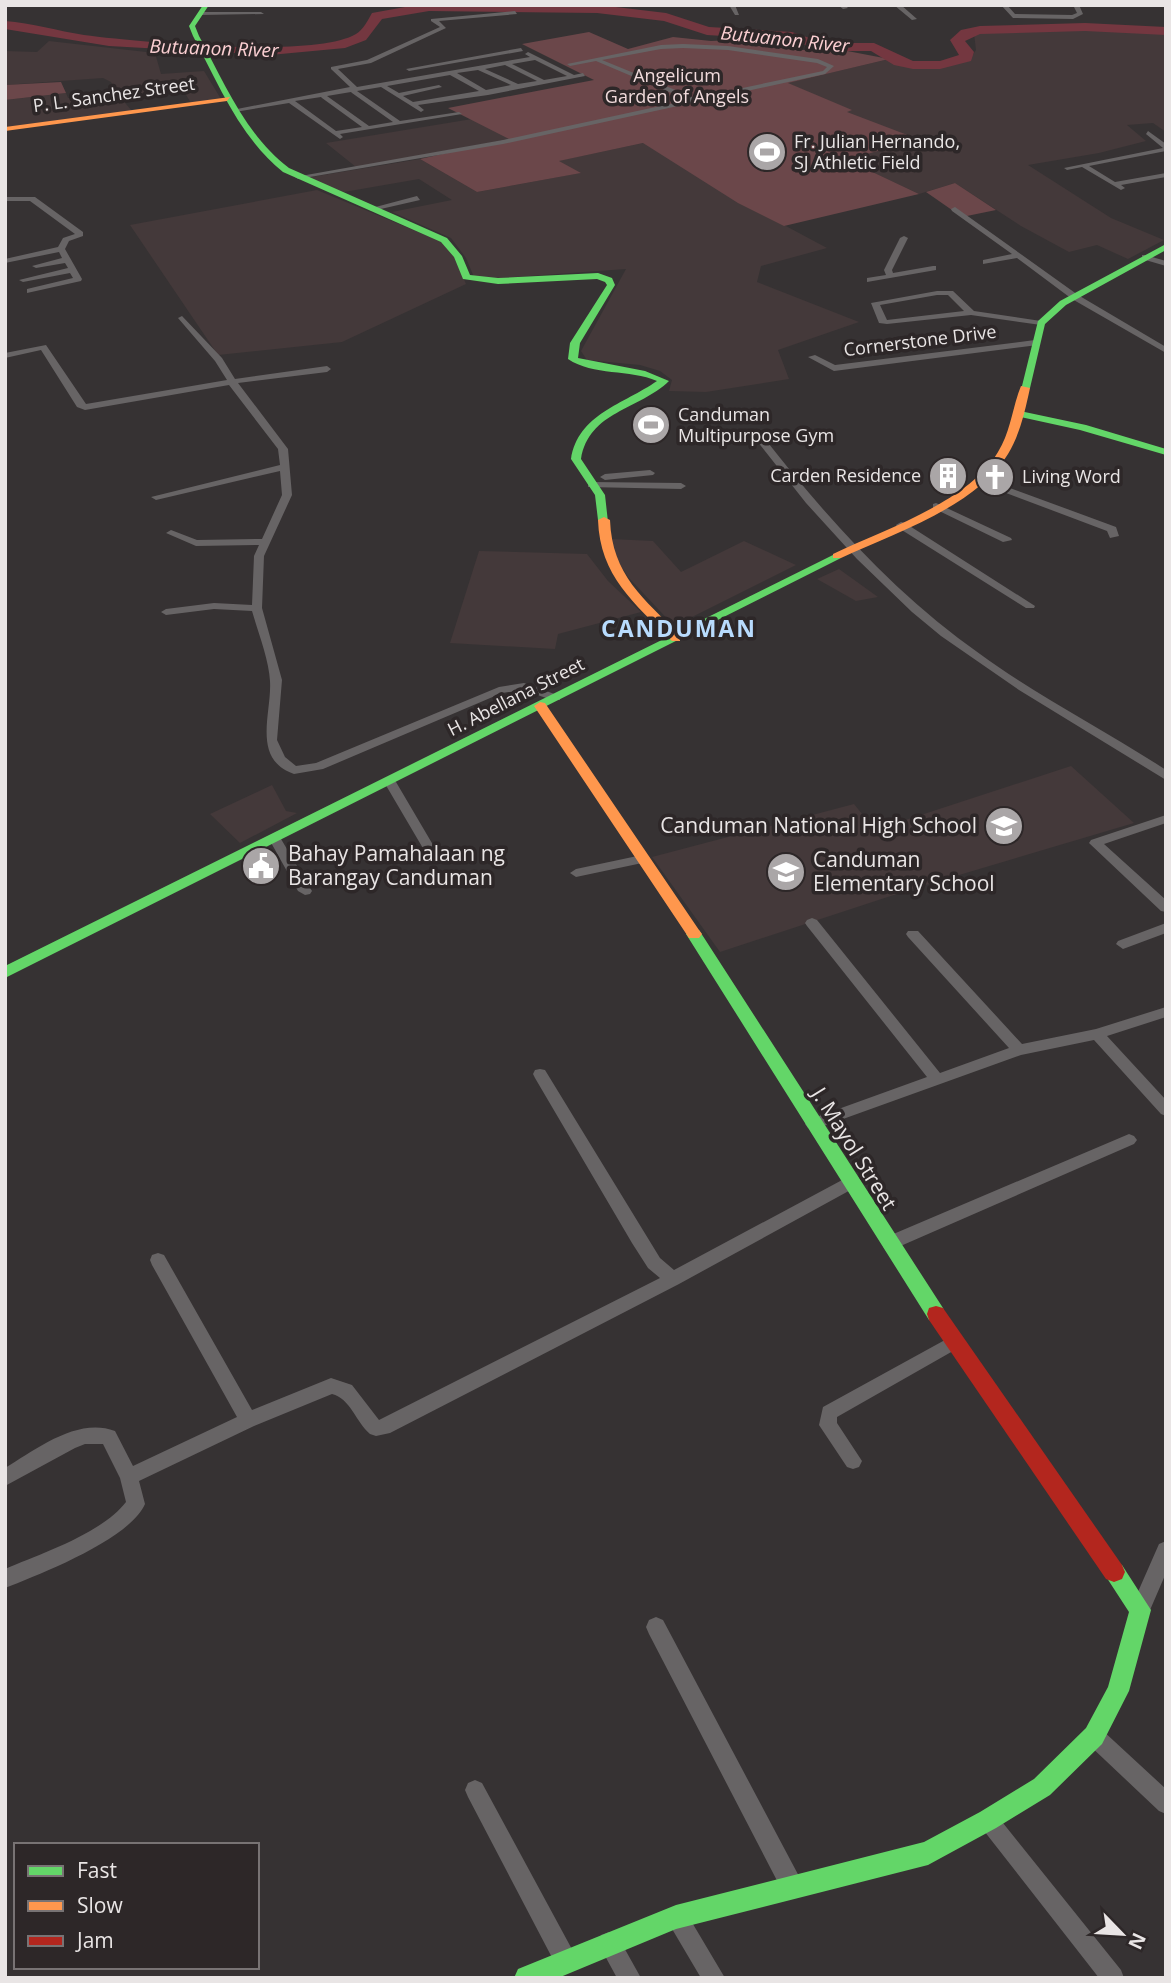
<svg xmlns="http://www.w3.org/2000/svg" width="1171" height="1983" viewBox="0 0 1171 1983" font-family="'Open Sans',sans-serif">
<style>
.built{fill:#44393a}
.green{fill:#6b474a}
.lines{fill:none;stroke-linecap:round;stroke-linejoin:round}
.river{fill:#743740;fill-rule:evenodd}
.street{fill:#676465;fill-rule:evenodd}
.fast{fill:#63d668;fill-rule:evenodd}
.slow{fill:#ff974d;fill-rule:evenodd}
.jam{fill:#b3261e;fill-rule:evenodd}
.labels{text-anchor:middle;stroke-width:7;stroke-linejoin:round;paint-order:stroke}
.far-park-label{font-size:18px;fill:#f0dadb;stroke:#2d2728}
.far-street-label{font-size:18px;fill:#e9e5e5;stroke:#2d2728}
.far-poi-label{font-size:18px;fill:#e9e5e5;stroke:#2d2728;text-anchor:start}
.far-water-label{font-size:19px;font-style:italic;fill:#fbcfd2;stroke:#2d2728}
.poi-label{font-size:21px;fill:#e9e5e5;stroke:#2d2728;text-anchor:start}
.street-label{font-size:21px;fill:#e9e5e5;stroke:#2d2728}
.far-district-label{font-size:23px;font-weight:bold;letter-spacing:2px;fill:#b8dbfd;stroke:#2d2728}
</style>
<rect width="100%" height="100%" fill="#363233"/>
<path class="built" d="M 1099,29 L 1166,33 L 1166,132 L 1153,123 L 1127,125 L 1146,141 L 1099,153 L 1028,165 L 1111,218 L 1164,240 L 1128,259 L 1097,245 L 1069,252 L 1021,226 L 955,183 L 919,194 L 846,160 L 722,192 L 827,248 L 761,266 L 757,282 L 859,322 L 778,350 L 789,379 L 706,392 L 669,391 L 672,380 L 660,371 L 640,365 L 587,360 L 581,351 L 626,269 L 501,278 L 474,277 L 466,258 L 451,238 L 392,212 L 452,200 L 419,179 L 344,192 L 305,178 L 420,159 L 477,192 L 580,173 L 558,161 L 643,143 L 740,136 L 850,110 L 787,83 L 889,59 L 911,67 L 962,61 L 970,59 L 976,50 L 974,33 Z
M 49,41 L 155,53 L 161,74 L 204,71 L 221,99 L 191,103 L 183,90 L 120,97 L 132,111 L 5,127 L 5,100 L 66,93 L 68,98 L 116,93 L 111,82 L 103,78 L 5,85 L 5,51 L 37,52 Z
M 472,119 L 510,139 L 356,167 L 326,143 Z
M 317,190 L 440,241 L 452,252 L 466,284 L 342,342 L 218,355 L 130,225 Z
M 611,539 L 653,541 L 681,572 L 744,541 L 796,565 L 674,626 L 628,577 L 611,550 Z
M 479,551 L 587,554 L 608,581 L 641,612 L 558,634 L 555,649 L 450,643 Z
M 839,569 L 878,597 L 856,601 L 817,579 Z
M 1071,766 L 1134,823 L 912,889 L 720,952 L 652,857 L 854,804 L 875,830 Z
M 272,785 L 286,811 L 297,813 L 240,843 L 210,814 Z"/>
<path class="green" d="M 589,32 L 628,49 L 673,37 L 711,41 L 751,39 L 802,50 L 842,50 L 889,59 L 788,83 L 852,110 L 847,112 L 918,139 L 847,160 L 919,194 L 784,226 L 738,203 L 643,143 L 559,161 L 581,173 L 477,192 L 420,159 L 509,139 L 448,108 L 594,80 L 522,44 Z
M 61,82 L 66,93 L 5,100 L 5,85 Z
M 955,183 L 996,210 L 962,217 L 926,192 Z"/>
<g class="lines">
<path class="river" d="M 416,5 L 599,5 L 666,13 L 709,27 L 792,32 L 824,43 L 874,43 L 913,61 L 940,61 L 959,55 L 950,40 L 961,30 L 980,26 L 1085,23 L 1166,27 L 1166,35 L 1085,31 L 980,34 L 965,41 L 974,52 L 971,61 L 940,69 L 913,69 L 894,65 L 871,51 L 822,51 L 790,40 L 707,35 L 664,21 L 597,13 L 429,11 L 382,19 L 366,40 L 345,48 L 270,55 L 109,46 L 5,29 L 5,21 C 32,23 58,31 84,35 C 137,42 314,59 356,34 C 363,30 368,20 372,13 Z"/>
<path class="street" d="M 729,5 L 735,5 L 739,15 L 735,15 Z
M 838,5 L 845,5 L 848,8 L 843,9 Z
M 894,5 L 901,5 L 917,19 L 912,20 Z
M 1001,5 L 1007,5 L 1015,14 L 1072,15 L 1077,13 L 1073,5 L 1079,5 L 1083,14 L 1073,19 L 1013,18 Z
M 515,11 L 517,14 L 439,21 L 446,28 L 371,63 L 338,69 L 357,87 L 530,57 L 525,54 L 528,52 L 574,75 L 583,73 L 585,76 L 488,95 L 418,105 L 424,110 L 421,112 L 381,87 L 357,91 L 400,121 L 459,112 L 462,114 L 340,134 L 343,137 L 340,139 L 289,103 L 235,112 L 232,110 L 350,87 L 331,69 L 331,67 L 367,60 L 440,27 L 431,21 L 431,19 ZM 535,60 L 567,76 L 544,80 L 512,64 ZM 505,65 L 537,81 L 518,84 L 485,69 ZM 478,70 L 511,85 L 486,90 L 457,73 ZM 450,75 L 479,91 L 413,102 L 403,96 L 442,87 L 439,85 L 399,93 L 387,86 ZM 351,92 L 352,93 L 393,122 L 369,126 L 327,96 ZM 321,97 L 322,98 L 362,127 L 336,131 L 295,101 Z
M 201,12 L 261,12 L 264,14 L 199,15 Z
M 683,44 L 728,46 L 818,59 L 834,66 L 825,74 L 503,144 L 298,179 L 295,177 L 503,140 L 688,100 L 596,61 L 570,66 L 567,64 L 661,45 ZM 683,48 L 728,50 L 817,63 L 827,67 L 823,71 L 695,98 L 602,60 L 661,49 Z
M 521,48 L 523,51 L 409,71 L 406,69 Z
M 1148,131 L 1166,144 L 1166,151 L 1089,166 L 1115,182 L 1166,173 L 1166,177 L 1121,185 L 1125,188 L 1121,190 L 1082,167 L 1067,170 L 1064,168 L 1163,148 L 1146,134 Z
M 417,196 L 420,200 L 372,211 L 368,209 Z
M 5,197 L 35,197 L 83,232 L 83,236 L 69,241 L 65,249 L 82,279 L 81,281 L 27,293 L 27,289 L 73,278 L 70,273 L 23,282 L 19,280 L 68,268 L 65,263 L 36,268 L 32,266 L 62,258 L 59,252 L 5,263 L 5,259 L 58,247 L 63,238 L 75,234 L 30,201 L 5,201 Z
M 955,207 L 1078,295 L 1166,347 L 1166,353 L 1072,299 L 1017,258 L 983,264 L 983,260 L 1012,254 L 952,211 L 951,209 Z
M 904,236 L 908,238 L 892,270 L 893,273 L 933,266 L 936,266 L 936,270 L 867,282 L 867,278 L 886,275 L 884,270 L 900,238 Z
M 1145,255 L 1166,261 L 1166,266 L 1142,259 L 1142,255 Z
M 937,291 L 953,291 L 974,311 L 1041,321 L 1045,323 L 1041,325 L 971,315 L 887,324 L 879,323 L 871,303 ZM 937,295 L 948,295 L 964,311 L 887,320 L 880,305 Z
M 182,316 L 222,358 L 235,379 L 327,366 L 331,369 L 327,372 L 238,383 L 288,449 L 292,495 L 264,556 L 262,608 L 282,680 L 277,740 L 285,757 L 296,766 L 316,763 L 499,687 L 524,683 L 560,696 L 560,700 L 552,700 L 523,690 L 502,693 L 323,769 L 294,774 C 251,759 272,713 270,681 C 269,660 258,632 252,611 L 214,609 L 166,615 L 161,612 L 166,609 L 214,603 L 252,605 L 254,556 L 259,545 L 196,546 L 166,533 L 171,530 L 197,540 L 262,539 L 282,495 L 280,471 L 156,500 L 151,497 L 280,465 L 278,449 L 229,385 L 85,410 L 77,407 L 41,350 L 5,358 L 5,353 L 46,345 L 86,404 L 227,380 L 215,361 L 178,318 Z
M 1035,340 L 1038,341 L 1038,345 L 834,371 L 808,357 L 815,355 L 835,365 Z
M 759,439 L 765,439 C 828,519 896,595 980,654 C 1039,697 1105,730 1166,770 L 1166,780 L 1019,690 L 941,636 L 912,612 L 857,559 L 806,503 L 757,441 Z
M 650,470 L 655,473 L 653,475 L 605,480 L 600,477 L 605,474 Z
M 977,478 L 983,478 L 1116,527 L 1119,536 L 1110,538 L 1107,531 L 977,482 Z
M 591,482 L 681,483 L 686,486 L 681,489 L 588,487 L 588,483 Z
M 936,503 L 1011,538 L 1012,540 L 1003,542 L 933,508 L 933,504 Z
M 901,522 L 905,523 L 1035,606 L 1034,608 L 1026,608 L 897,527 L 896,525 Z
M 390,778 L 396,782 L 436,850 L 435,853 L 430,854 L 424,850 L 384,782 Z
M 1166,815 L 1166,823 L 1104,844 L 1166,900 L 1166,912 L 1161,911 L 1089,843 L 1091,840 Z
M 275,835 L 281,839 L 312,891 L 310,894 L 305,895 L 298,891 L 269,839 Z
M 642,855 L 647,856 L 648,859 L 647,862 L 576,877 L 570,873 L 576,869 Z
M 812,918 L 817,920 L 940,1073 L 1009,1048 L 908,937 L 906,934 L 908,931 L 918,931 L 1022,1044 L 1096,1029 L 1166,1007 L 1166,1017 L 1107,1036 L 1166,1100 L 1166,1116 L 1161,1114 L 1094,1040 L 1021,1055 L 818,1128 L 808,1128 L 805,1124 L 808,1120 L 927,1077 L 807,926 L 805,923 L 807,920 Z
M 1166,923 L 1166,933 L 1123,949 L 1116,944 L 1118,941 Z
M 540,1069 L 545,1070 L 660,1258 L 674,1270 L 844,1179 L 850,1177 L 856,1179 L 858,1183 L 856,1187 L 679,1284 L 390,1433 L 376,1436 L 370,1434 C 356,1422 350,1398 332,1394 L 254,1426 L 139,1481 L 145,1504 C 130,1539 41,1574 5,1588 L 5,1569 C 42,1553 101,1534 126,1502 L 120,1478 L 103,1444 L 85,1444 L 75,1448 L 5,1486 L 5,1468 C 37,1449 77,1417 115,1431 L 133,1466 L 237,1417 L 152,1265 L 150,1260 L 152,1255 L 158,1253 L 164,1255 L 252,1410 L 331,1378 L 352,1385 L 379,1420 L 660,1278 L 648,1268 L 632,1243 L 535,1078 L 533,1074 L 535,1070 Z
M 1129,1134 L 1134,1136 L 1137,1140 L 1134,1144 L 896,1248 L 890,1250 L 884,1248 L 882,1243 L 884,1238 Z
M 954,1335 L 960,1337 L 963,1342 L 960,1347 L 837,1417 L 837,1423 L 862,1461 L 859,1467 L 853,1469 L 847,1467 L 819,1425 L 823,1407 Z
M 1166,1541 L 1166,1573 L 1147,1617 L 1140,1619 L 1133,1617 L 1130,1610 L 1159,1544 Z
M 656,1617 L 663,1620 L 801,1880 L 804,1888 L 801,1896 L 793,1899 L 785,1896 L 649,1634 L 646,1627 L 649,1620 Z
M 1094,1726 L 1101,1729 L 1166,1789 L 1166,1814 L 1159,1811 L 1087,1743 L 1084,1736 L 1087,1729 Z
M 475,1780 L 482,1783 L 574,1953 L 577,1961 L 574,1969 L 566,1972 L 558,1969 L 468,1797 L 465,1790 L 468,1783 Z
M 988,1809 L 995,1813 L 1121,1970 L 1124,1978 L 1099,1978 L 981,1827 L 977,1820 L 981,1813 Z
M 676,1906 L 684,1909 L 725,1978 L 701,1978 L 665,1917 L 668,1909 Z
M 609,1932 L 617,1935 L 641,1978 L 617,1978 L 598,1943 L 601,1935 Z"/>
<path class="fast" d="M 203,5 L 209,5 L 195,26 L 199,36 C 224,82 246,136 289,168 L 447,238 L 462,256 L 470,275 L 498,278 L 598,273 L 612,278 L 615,285 L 580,343 L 578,358 L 645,371 L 669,381 C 639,410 589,411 581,459 L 605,495 L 608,522 L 598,520 L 595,495 L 571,459 C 578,414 624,404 657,381 C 630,369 593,376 568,359 L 570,343 L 607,285 L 605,282 L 597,279 L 498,284 L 463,279 L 454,257 L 441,242 L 283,172 C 240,138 218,83 193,36 L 189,26 Z
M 1166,244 L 1166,250 L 1066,305 L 1045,324 L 1030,388 L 1021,390 L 1038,321 L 1060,301 Z
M 1020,411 L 1086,425 L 1166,449 L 1166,455 L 1080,430 L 1016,416 L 1016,412 Z
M 837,553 L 841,554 L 841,558 L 5,978 L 5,966 Z
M 694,929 L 699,930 L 943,1308 L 945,1314 L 943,1320 L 936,1322 L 929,1320 L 686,934 Z
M 1114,1562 L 1122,1565 L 1151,1610 L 1129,1691 L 1102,1744 L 1050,1795 L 996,1828 L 928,1865 L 676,1929 L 558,1978 L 514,1978 L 518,1969 L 676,1905 L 924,1842 L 980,1812 L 1034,1779 L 1086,1728 L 1108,1687 L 1129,1612 L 1103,1572 L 1106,1565 Z"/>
<path class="slow" d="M 230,97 L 227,101 L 5,131 L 5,127 Z
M 1021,386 L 1030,388 C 1025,411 1020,434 1008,454 C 976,507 894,533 841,558 L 833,558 L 833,554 C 883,530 969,502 998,452 C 1011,431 1012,408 1021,386 Z
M 604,517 L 610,520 C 612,575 644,599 680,635 L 680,641 L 672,641 C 634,603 600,576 598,520 Z
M 540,702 L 545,703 L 699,930 L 702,934 L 699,938 L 689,938 L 534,706 Z"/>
<path class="jam" d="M 936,1306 L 943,1308 L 1122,1565 L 1125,1572 L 1122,1579 L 1114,1582 L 1106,1579 L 929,1320 L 927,1314 L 929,1308 Z"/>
</g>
<defs>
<symbol id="stadium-disc" viewBox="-11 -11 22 22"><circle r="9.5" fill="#aaa6a7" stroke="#2d2728"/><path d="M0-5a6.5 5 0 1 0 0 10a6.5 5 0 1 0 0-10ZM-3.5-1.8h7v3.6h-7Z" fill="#fff"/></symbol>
<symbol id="building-disc" viewBox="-11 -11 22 22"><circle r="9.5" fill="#aaa6a7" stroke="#2d2728"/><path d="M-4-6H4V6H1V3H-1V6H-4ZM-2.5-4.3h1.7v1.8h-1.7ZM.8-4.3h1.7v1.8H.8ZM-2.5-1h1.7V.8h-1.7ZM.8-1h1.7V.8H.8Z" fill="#fff"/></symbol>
<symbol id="church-disc" viewBox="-11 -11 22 22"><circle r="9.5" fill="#aaa6a7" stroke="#2d2728"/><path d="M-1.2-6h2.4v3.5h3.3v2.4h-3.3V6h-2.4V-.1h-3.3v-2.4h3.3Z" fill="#fff"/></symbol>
<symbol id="school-disc" viewBox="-11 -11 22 22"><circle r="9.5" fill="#aaa6a7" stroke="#2d2728"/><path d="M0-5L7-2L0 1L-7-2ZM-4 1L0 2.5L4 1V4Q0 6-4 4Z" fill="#fff"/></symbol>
<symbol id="civic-disc" viewBox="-11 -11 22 22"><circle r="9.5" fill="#aaa6a7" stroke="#2d2728"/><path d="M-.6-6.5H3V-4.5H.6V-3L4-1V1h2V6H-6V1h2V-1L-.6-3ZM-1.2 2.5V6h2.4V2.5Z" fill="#fff"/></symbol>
</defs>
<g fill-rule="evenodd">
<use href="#stadium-disc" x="745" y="130" width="44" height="44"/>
<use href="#stadium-disc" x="629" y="403" width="44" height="44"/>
<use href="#building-disc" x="926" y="454" width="44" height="44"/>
<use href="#church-disc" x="973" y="455" width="44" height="44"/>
<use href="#school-disc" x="982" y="804" width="44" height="44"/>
<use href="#civic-disc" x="239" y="844" width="44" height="44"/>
<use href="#school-disc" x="764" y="850" width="44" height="44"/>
</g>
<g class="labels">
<g class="far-park-label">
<text x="677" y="82">Angelicum<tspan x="677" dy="21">Garden of Angels</tspan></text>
</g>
<g class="far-street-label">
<text transform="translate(114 95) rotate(-8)" y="6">P. L. Sanchez Street</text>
<text transform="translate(920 341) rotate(-7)" y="6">Cornerstone Drive</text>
<text transform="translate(516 697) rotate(-27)" y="6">H. Abellana Street</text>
</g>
<g class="far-poi-label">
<text x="794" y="148">Fr. Julian Hernando,<tspan x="794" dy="21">SJ Athletic Field</tspan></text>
<text x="678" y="421">Canduman<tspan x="678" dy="21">Multipurpose Gym</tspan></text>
<text x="921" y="482" text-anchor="end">Carden Residence</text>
<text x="1022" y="483">Living Word</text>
</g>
<g class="far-water-label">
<text transform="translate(785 39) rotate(6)" y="7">Butuanon River</text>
<text transform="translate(214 48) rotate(2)" y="7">Butuanon River</text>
</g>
<g class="poi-label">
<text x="977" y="833" text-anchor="end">Canduman National High School</text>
<text x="288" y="861">Bahay Pamahalaan ng<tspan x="288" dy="24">Barangay Canduman</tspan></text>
<text x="813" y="867">Canduman<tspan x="813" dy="24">Elementary School</tspan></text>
</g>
<g class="street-label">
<text transform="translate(854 1149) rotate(58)" y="7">J. Mayol Street</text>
</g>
<g class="far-district-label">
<text x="679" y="637">CANDUMAN</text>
</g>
</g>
<rect width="1171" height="1983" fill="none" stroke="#e9e5e5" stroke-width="14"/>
<rect x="14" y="1843" width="245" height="126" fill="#2d2728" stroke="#787374" stroke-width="2"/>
<rect x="28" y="1866" width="35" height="10" fill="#63d668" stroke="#787374" stroke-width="2"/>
<text x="77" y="1878" font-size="21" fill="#e9e5e5">Fast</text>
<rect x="28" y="1901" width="35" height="10" fill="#ff974d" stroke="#787374" stroke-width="2"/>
<text x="77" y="1913" font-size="21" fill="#e9e5e5">Slow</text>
<rect x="28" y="1936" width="35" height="10" fill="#b3261e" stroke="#787374" stroke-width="2"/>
<text x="77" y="1948" font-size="21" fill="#e9e5e5">Jam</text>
<g transform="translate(1122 1934) rotate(115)" stroke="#2d2728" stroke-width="5" paint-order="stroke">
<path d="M0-5L12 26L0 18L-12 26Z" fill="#e9e5e5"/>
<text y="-10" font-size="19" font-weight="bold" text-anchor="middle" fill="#e9e5e5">N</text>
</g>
</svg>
